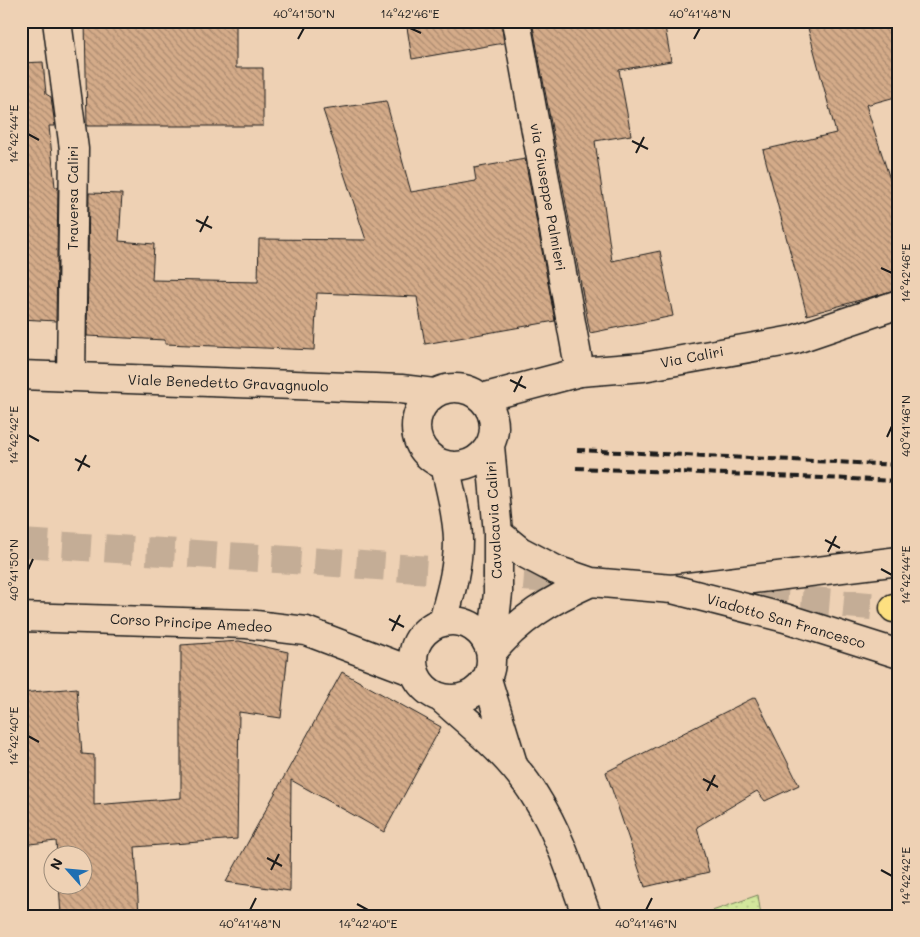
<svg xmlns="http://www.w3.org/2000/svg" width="920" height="937" viewBox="0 0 920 937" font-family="Mali,sans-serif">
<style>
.park{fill:url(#park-dots);stroke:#77825c}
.building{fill:url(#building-back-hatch);stroke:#1c1c1c}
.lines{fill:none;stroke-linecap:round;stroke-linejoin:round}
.primary-tunnel{stroke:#c4ad96;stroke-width:28;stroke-dasharray:28 14;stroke-linecap:butt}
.minor-casing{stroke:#1c1c1c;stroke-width:31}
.tertiary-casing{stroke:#1c1c1c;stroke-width:31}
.secondary-casing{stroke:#1c1c1c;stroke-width:31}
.primary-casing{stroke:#1c1c1c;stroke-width:31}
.minor{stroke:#eed1b4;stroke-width:28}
.tertiary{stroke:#eed1b4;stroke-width:28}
.secondary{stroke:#eed1b4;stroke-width:28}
.primary{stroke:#fde080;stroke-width:28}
.rail{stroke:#1c1c1c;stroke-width:4;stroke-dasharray:8 4;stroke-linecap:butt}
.secondary-bridge-casing{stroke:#1c1c1c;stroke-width:31;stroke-linecap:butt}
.secondary-bridge{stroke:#eed1b4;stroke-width:28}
.ticks{fill:none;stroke:#1c1c1c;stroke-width:2}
.labels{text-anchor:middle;stroke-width:4;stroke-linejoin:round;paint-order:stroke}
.street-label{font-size:14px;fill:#1c1c1c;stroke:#eed1b4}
.neatline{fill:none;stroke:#1c1c1c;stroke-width:2}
.ticks-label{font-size:12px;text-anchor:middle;fill:#1c1c1c}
</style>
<defs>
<pattern id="park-dots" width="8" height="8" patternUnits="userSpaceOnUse" patternTransform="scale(1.25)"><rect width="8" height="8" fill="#d2e79c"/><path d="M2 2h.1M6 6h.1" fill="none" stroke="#b4c686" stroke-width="1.8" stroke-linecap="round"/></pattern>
<pattern id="building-back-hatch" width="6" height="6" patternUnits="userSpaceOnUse" patternTransform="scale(1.25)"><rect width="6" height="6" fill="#d4ab89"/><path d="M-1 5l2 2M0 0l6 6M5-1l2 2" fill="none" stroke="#ab8a6f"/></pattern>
</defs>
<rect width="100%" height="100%" fill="#eed1b4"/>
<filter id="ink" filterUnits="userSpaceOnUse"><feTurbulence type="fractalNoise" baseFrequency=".02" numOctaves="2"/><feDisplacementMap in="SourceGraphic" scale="10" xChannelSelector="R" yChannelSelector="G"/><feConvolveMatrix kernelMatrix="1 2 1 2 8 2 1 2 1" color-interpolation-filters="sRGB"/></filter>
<g filter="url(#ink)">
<path class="park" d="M 758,895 L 761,916 L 698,916 Z"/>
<path class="building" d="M 85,21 L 236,21 L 236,68 L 263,68 L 263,126 L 87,126 Z
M 406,21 L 501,21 L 504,43 L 412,59 Z
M 532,21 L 664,21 L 671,61 L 619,70 L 631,135 L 595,141 L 612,261 L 660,251 L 673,316 L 590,333 Z
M 834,21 L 899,21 L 899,96 L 866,105 L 899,207 L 899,289 L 807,315 L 763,150 L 836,133 L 808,28 Z
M 43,62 L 46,94 L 51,97 L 55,126 L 49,126 L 55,187 L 58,187 L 56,321 L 21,319 L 21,63 Z
M 386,101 L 411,192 L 476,181 L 474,168 L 525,159 L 555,321 L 425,344 L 417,297 L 317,293 L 314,350 L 165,344 L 165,340 L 87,336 L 89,193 L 122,194 L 119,241 L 154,244 L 152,280 L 258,282 L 259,239 L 366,240 L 323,110 Z
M 239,641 L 288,652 L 281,718 L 239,712 L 237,839 L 135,847 L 139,916 L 61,916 L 59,884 L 82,884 L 82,854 L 57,854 L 56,841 L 21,845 L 21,693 L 77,688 L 82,754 L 94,755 L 94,805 L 181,798 L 181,645 Z
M 342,672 L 441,727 L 384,832 L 291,780 L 290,891 L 226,882 Z
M 755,697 L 799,785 L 765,801 L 757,791 L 697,827 L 709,872 L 645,887 L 606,772 Z"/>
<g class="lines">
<path class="primary-tunnel" d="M 21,543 L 322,562 L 578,581
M 718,593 L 894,608"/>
<defs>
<path id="minor" d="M 57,21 L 74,149 L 71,377
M 516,21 L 580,372"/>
<path id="tertiary" d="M 482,398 L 580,372 L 643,367 L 793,340 L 899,304"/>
<path id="secondary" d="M 21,375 L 401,389 L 434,393
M416 427a39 39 0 1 1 78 0a39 39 0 1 1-78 0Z
M 490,446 L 498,533 L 498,593 L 491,654
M 498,533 L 520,551 L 556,570 L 591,582 L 672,589 L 899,561
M 21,617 L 247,624 L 306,631 L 414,672
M413 660a39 39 0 1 1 78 0a39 39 0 1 1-78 0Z
M 443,621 C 450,595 458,569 458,541 C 458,516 450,490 445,465
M 491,654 C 518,619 551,600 591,582
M 487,679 L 513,764
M 442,699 C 476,729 514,759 537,799 C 560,835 572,876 587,916"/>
<path id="primary" d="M 894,608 L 899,608"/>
</defs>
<use href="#minor" class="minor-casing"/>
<use href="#tertiary" class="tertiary-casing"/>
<use href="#secondary" class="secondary-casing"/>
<use href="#primary" class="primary-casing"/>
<use href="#minor" class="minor"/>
<use href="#tertiary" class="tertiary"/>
<use href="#secondary" class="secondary"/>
<use href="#primary" class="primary"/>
<path class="rail" d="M 577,450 L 899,465
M 576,468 L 899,481"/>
<defs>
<path id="secondary-bridge" d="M 672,589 L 785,618 L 899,654"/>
</defs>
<use href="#secondary-bridge" class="secondary-bridge-casing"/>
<use href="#secondary-bridge" class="secondary-bridge"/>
</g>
</g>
<path class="ticks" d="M 410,28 L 421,33M 298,39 L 304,28M 694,39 L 700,28M 28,134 L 39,140M 632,141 L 648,149M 636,153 L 644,137M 196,220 L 212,228M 200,232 L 208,216M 881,268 L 892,273M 510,380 L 526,388M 514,392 L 522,376M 28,435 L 39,441M 887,437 L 892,426M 75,459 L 90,467M 78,471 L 86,455M 825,540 L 840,548M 828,552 L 836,536M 881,569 L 892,575M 28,570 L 33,559M 389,619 L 404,627M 392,631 L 400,615M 28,736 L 39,742M 703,779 L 718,787M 707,791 L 715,775M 267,858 L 282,866M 271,870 L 279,854M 881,870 L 892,876M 357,904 L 368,910M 250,910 L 256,898M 646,910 L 652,898"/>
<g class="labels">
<g class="street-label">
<text transform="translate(548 197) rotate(80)" y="5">via Giuseppe Palmieri</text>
<text transform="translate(73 198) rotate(-90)" y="5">Traversa Caliri</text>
<text transform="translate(692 357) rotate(-11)" y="5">Via Caliri</text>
<text transform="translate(228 383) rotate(2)" y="5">Viale Benedetto Gravagnuolo</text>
<text transform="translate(494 520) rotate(-93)" y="5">Cavalcavia Caliri</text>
<text transform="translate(786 621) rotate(16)" y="5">Viadotto San Francesco</text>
<text transform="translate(191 623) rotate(3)" y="5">Corso Principe Amedeo</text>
</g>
</g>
<rect width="920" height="937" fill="none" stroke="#eed1b4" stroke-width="55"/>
<g transform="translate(68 870) rotate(297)"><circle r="24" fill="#eed1b4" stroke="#9a8977"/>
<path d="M0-4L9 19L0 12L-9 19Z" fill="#1f6fb2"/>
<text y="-8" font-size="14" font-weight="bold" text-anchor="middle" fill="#1c1c1c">N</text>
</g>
<rect x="28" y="28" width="864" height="882" class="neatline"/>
<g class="ticks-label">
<text x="304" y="18">40°41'50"N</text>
<text x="410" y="18">14°42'46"E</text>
<text x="700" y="18">40°41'48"N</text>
<text transform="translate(14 134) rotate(-90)" y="4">14°42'44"E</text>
<text transform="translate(906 273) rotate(-90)" y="4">14°42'46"E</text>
<text transform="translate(906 426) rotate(-90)" y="4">40°41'46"N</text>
<text transform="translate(14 435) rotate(-90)" y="4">14°42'42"E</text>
<text transform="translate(14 570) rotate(-90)" y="4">40°41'50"N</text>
<text transform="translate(906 575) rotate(-90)" y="4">14°42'44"E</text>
<text transform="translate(14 736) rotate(-90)" y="4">14°42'40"E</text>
<text transform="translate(906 876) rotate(-90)" y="4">14°42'42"E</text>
<text x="250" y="928">40°41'48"N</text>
<text x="368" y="928">14°42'40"E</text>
<text x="646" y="928">40°41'46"N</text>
</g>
</svg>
